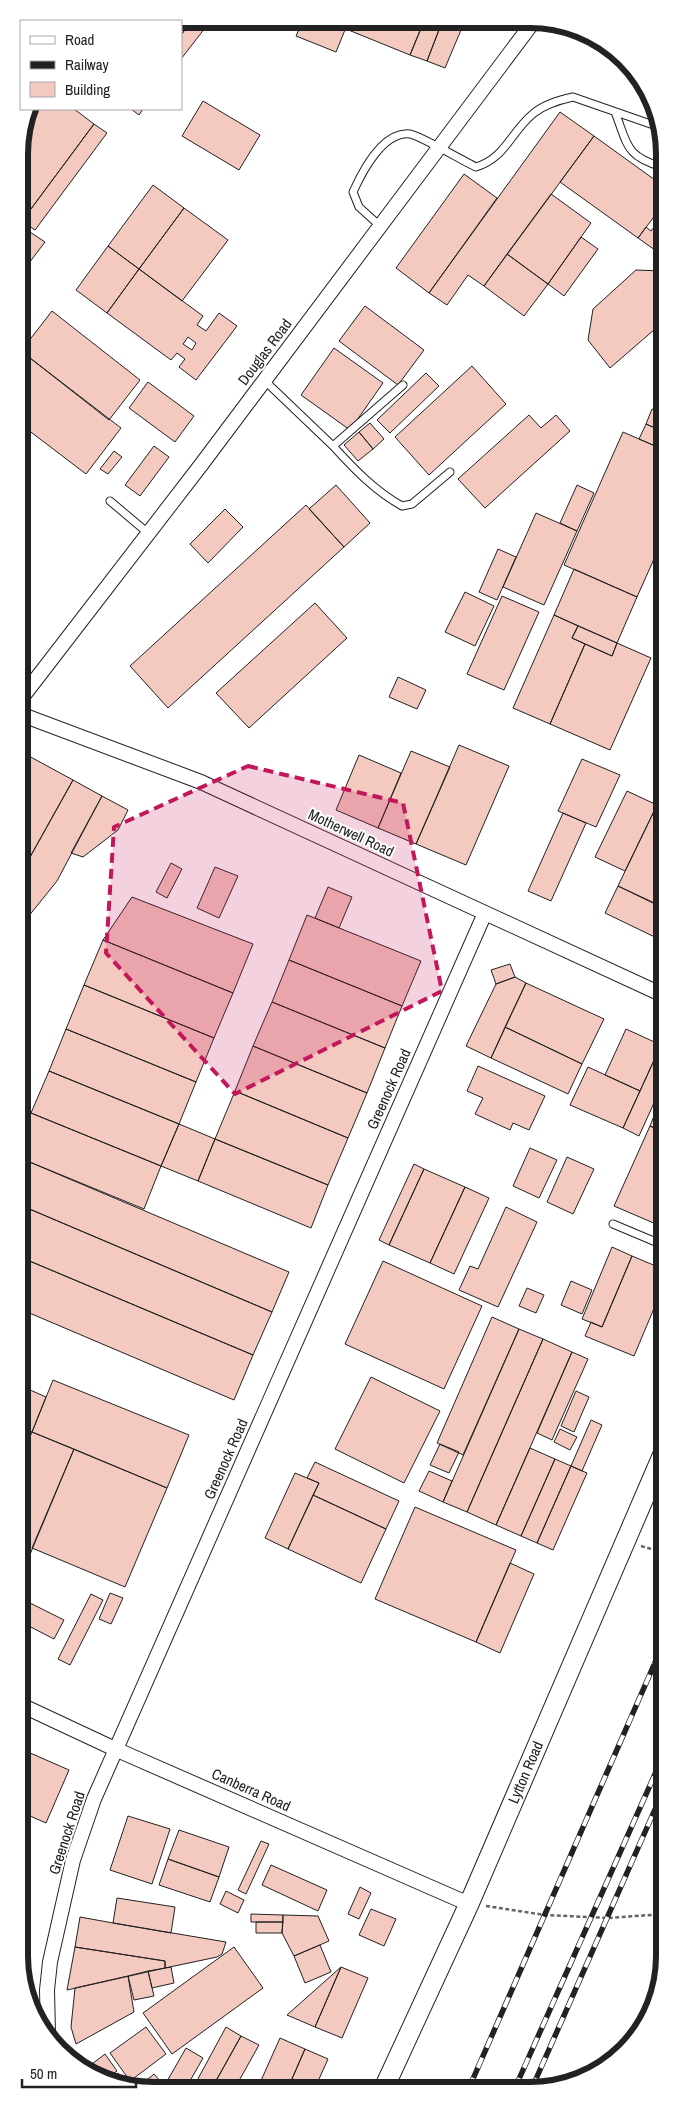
<svg xmlns="http://www.w3.org/2000/svg" width="683" height="2109" viewBox="0 0 683 2109" font-family="'Archivo Narrow',sans-serif">
<style>
.building{fill:#f3c9c0;stroke:#222;fill-rule:evenodd}
.lines{fill:none;stroke-linecap:round;stroke-linejoin:round}
.service-casing{stroke:#222;stroke-width:9}
.minor-casing{stroke:#222;stroke-width:16}
.secondary-casing{stroke:#222;stroke-width:21}
.path{stroke:#646464;stroke-width:2.5;stroke-dasharray:4 2.5;stroke-linecap:butt}
.service{stroke:#fff;stroke-width:7}
.minor{stroke:#fff;stroke-width:14}
.secondary{stroke:#fff;stroke-width:19}
.rail-casing{stroke:#222;stroke-width:5.5}
.rail{stroke:#fff;stroke-width:4;stroke-dasharray:11;stroke-linecap:butt}
.marked{fill:#c2185b;fill-opacity:0.2;stroke:#c2185b;stroke-width:4;stroke-dasharray:10 6;stroke-linejoin:round}
.labels{text-anchor:middle;stroke-width:4;stroke-linejoin:round;paint-order:stroke}
.street-label{font-size:15px;fill:#222;stroke:#fff}
.rim{fill:none;stroke:#222;stroke-width:6}
</style>
<rect width="100%" height="100%" fill="#fff"/>
<path class="building" d="M 153,19 L 160,19 L 158,21 L 140,21 Z
M 160,19 L 193,19 L 181,35 L 181,21 L 158,21 Z
M 193,19 L 212,19 L 181,59 L 181,35 Z
M 303,20 L 349,20 L 336,52 L 296,36 Z
M 349,20 L 424,21 L 410,55 L 346,29 Z
M 424,21 L 442,22 L 427,61 L 410,55 Z
M 442,22 L 461,30 L 445,68 L 427,61 Z
M 203,101 L 260,135 L 239,170 L 182,136 Z
M 29,109 L 74,109 L 94,124 L 22,221 L 19,219 L 19,144 Z
M 131,109 L 143,109 L 139,115 Z
M 560,112 L 594,136 L 484,286 L 468,275 L 447,305 L 429,293 Z
M 94,124 L 107,133 L 35,230 L 22,221 Z
M 594,136 L 662,185 L 662,206 L 638,238 L 560,182 Z
M 464,174 L 497,198 L 429,293 L 396,268 Z
M 153,185 L 184,208 L 139,269 L 108,246 Z
M 551,194 L 591,223 L 548,284 L 507,254 Z
M 184,208 L 228,240 L 182,301 L 139,269 Z
M 662,217 L 662,255 L 638,238 L 646,227 L 651,231 Z
M 24,228 L 45,242 L 23,271 L 19,269 L 19,234 Z
M 581,237 L 598,249 L 564,296 L 548,284 Z
M 108,246 L 139,269 L 107,313 L 76,290 Z
M 507,254 L 548,284 L 524,316 L 484,286 Z
M 139,269 L 203,316 L 197,325 L 206,331 L 219,313 L 237,326 L 196,380 L 179,367 L 185,359 L 177,353 L 171,360 L 107,313 ZM 188,337 L 196,343 L 192,350 L 183,344 Z
M 636,270 L 662,271 L 662,323 L 610,368 L 588,340 L 593,309 Z
M 365,306 L 424,350 L 398,385 L 339,341 Z
M 52,311 L 140,380 L 109,420 L 21,351 Z
M 334,348 L 383,383 L 350,430 L 301,395 Z
M 21,351 L 121,428 L 86,474 L 19,423 L 19,354 Z
M 472,366 L 506,404 L 429,475 L 395,437 Z
M 426,373 L 439,386 L 390,433 L 377,420 Z
M 148,382 L 194,416 L 175,442 L 129,408 Z
M 652,409 L 662,413 L 662,431 L 646,424 Z
M 529,415 L 541,428 L 556,415 L 570,431 L 485,508 L 458,479 Z
M 370,423 L 384,439 L 373,449 L 359,432 Z
M 646,424 L 662,431 L 662,449 L 639,439 Z
M 359,432 L 373,449 L 358,461 L 344,445 Z
M 623,432 L 662,449 L 662,541 L 637,597 L 564,565 Z
M 154,446 L 169,457 L 140,496 L 125,485 Z
M 114,451 L 122,457 L 108,474 L 100,469 Z
M 336,485 L 370,523 L 344,547 L 309,509 Z
M 577,485 L 594,493 L 577,531 L 560,523 Z
M 306,505 L 344,547 L 168,708 L 130,666 Z
M 225,509 L 243,527 L 208,563 L 190,544 Z
M 536,513 L 577,531 L 544,605 L 503,587 Z
M 498,549 L 516,557 L 497,600 L 479,592 Z
M 574,569 L 637,597 L 617,643 L 554,615 Z
M 465,592 L 494,606 L 475,646 L 445,632 Z
M 502,596 L 539,612 L 504,690 L 467,674 Z
M 315,603 L 347,638 L 249,728 L 216,693 Z
M 554,615 L 578,626 L 572,638 L 585,644 L 550,724 L 513,708 Z
M 578,626 L 617,643 L 612,656 L 572,638 Z
M 617,643 L 651,658 L 610,750 L 550,724 L 585,644 L 612,656 Z
M 398,677 L 426,690 L 417,709 L 389,697 Z
M 662,732 L 662,745 L 658,743 Z
M 459,745 L 509,766 L 466,865 L 416,844 Z
M 411,751 L 450,767 L 416,844 L 378,828 Z
M 27,755 L 73,780 L 20,875 L 20,768 Z
M 359,755 L 401,773 L 378,828 L 336,810 Z
M 582,759 L 620,775 L 596,827 L 558,811 Z
M 73,780 L 102,796 L 57,881 L 28,917 L 20,913 L 20,875 Z
M 627,791 L 657,805 L 625,871 L 595,857 Z
M 102,796 L 128,810 L 118,830 L 83,857 L 71,853 Z
M 657,805 L 663,808 L 663,898 L 659,906 L 618,886 Z
M 563,813 L 586,823 L 551,901 L 528,891 Z
M 171,863 L 182,869 L 167,898 L 156,892 Z
M 215,867 L 238,876 L 219,918 L 197,908 Z
M 618,886 L 663,907 L 663,941 L 605,913 Z
M 328,887 L 352,897 L 339,928 L 315,918 Z
M 132,897 L 253,944 L 233,993 L 103,940 Z
M 307,915 L 421,961 L 402,1006 L 289,960 Z
M 103,940 L 233,993 L 214,1038 L 84,985 Z
M 289,960 L 402,1006 L 385,1048 L 272,1002 Z
M 510,964 L 515,977 L 496,984 L 491,970 Z
M 515,977 L 526,983 L 491,1058 L 466,1046 L 496,984 Z
M 526,983 L 604,1019 L 582,1064 L 505,1027 Z
M 84,985 L 214,1038 L 196,1082 L 66,1029 Z
M 272,1002 L 385,1048 L 367,1093 L 253,1046 Z
M 505,1027 L 582,1064 L 568,1094 L 491,1058 Z
M 66,1029 L 196,1082 L 179,1124 L 49,1071 Z
M 626,1029 L 661,1045 L 640,1091 L 605,1075 Z
M 661,1045 L 663,1046 L 663,1083 L 639,1136 L 623,1128 Z
M 253,1046 L 367,1093 L 348,1138 L 235,1091 Z
M 478,1066 L 545,1096 L 529,1130 L 513,1123 L 510,1130 L 475,1114 L 483,1098 L 467,1091 Z
M 588,1067 L 640,1091 L 623,1128 L 570,1105 Z
M 49,1071 L 179,1124 L 161,1166 L 31,1113 Z
M 663,1083 L 663,1102 L 656,1099 Z
M 235,1091 L 348,1138 L 328,1185 L 215,1139 Z
M 658,1106 L 663,1108 L 663,1132 L 650,1126 Z
M 31,1113 L 161,1166 L 144,1209 L 20,1158 L 20,1140 Z
M 179,1124 L 215,1139 L 198,1181 L 161,1166 Z
M 650,1126 L 663,1132 L 663,1227 L 614,1206 Z
M 215,1139 L 328,1185 L 311,1228 L 198,1181 Z
M 530,1148 L 557,1160 L 539,1198 L 513,1186 Z
M 567,1157 L 594,1169 L 573,1214 L 547,1202 Z
M 20,1158 L 289,1272 L 272,1312 L 20,1205 Z
M 414,1164 L 424,1169 L 389,1245 L 379,1240 Z
M 424,1169 L 465,1187 L 430,1263 L 389,1245 Z
M 465,1187 L 489,1198 L 454,1274 L 430,1263 Z
M 20,1205 L 272,1312 L 253,1355 L 20,1257 Z
M 506,1207 L 537,1222 L 498,1307 L 459,1290 L 470,1266 L 478,1269 Z
M 612,1247 L 632,1256 L 602,1327 L 582,1319 Z
M 632,1256 L 663,1269 L 663,1287 L 634,1356 L 585,1336 L 591,1322 L 602,1327 Z
M 20,1257 L 253,1355 L 234,1400 L 20,1309 Z
M 383,1261 L 482,1306 L 444,1389 L 345,1344 Z
M 571,1281 L 592,1290 L 582,1314 L 561,1305 Z
M 527,1288 L 544,1295 L 536,1313 L 519,1306 Z
M 492,1317 L 519,1329 L 463,1455 L 437,1443 Z
M 519,1329 L 543,1339 L 467,1512 L 443,1502 Z
M 543,1339 L 572,1352 L 496,1525 L 467,1512 Z
M 572,1352 L 588,1359 L 552,1440 L 537,1433 Z
M 371,1377 L 440,1411 L 404,1483 L 335,1449 Z
M 53,1380 L 189,1435 L 167,1488 L 32,1432 Z
M 21,1386 L 46,1397 L 32,1432 L 21,1427 Z
M 576,1391 L 589,1397 L 574,1432 L 561,1426 Z
M 591,1420 L 602,1425 L 582,1471 L 571,1466 Z
M 560,1429 L 577,1437 L 570,1450 L 554,1442 Z
M 32,1432 L 74,1449 L 21,1576 L 21,1458 Z
M 440,1444 L 459,1452 L 449,1473 L 430,1465 Z
M 530,1448 L 555,1459 L 521,1536 L 496,1525 Z
M 74,1449 L 167,1488 L 125,1587 L 32,1548 Z
M 555,1459 L 571,1466 L 537,1543 L 521,1536 Z
M 315,1462 L 399,1501 L 386,1529 L 313,1495 L 319,1483 L 307,1478 Z
M 571,1466 L 587,1473 L 553,1550 L 537,1543 Z
M 429,1471 L 452,1481 L 443,1502 L 419,1491 Z
M 295,1473 L 319,1483 L 288,1549 L 265,1538 Z
M 313,1495 L 386,1529 L 361,1583 L 288,1549 Z
M 415,1507 L 516,1550 L 476,1642 L 375,1599 Z
M 510,1563 L 534,1574 L 500,1653 L 476,1642 Z
M 110,1593 L 123,1598 L 111,1624 L 99,1619 Z
M 91,1594 L 103,1600 L 70,1665 L 58,1659 Z
M 30,1603 L 64,1620 L 54,1639 L 21,1622 Z
M 21,1749 L 69,1770 L 46,1823 L 21,1812 Z
M 128,1816 L 170,1829 L 152,1884 L 110,1870 Z
M 179,1830 L 229,1847 L 219,1877 L 168,1859 Z
M 261,1841 L 269,1844 L 246,1894 L 238,1890 Z
M 21,1851 L 28,1852 L 23,1887 L 21,1887 Z
M 168,1859 L 219,1877 L 210,1902 L 159,1885 Z
M 271,1865 L 327,1890 L 318,1911 L 262,1885 Z
M 360,1887 L 371,1893 L 359,1919 L 348,1914 Z
M 226,1891 L 244,1900 L 238,1913 L 220,1904 Z
M 117,1898 L 175,1907 L 171,1933 L 113,1923 Z
M 371,1909 L 396,1919 L 384,1946 L 359,1935 Z
M 251,1914 L 283,1915 L 283,1922 L 251,1922 Z
M 283,1915 L 318,1916 L 329,1941 L 294,1956 L 282,1933 Z
M 80,1917 L 113,1923 L 226,1942 L 222,1954 L 217,1957 L 165,1968 L 165,1961 L 75,1947 Z
M 256,1922 L 283,1922 L 282,1933 L 256,1933 Z
M 320,1945 L 331,1972 L 305,1983 L 294,1956 Z
M 75,1947 L 165,1961 L 165,1968 L 67,1990 Z
M 234,1947 L 263,1988 L 172,2054 L 143,2013 Z
M 171,1967 L 174,1983 L 152,1988 L 148,1971 Z
M 341,1967 L 315,2027 L 287,2015 Z
M 341,1967 L 368,1978 L 342,2038 L 315,2027 Z
M 148,1971 L 154,1996 L 134,2000 L 128,1976 Z
M 128,1976 L 134,2012 L 76,2044 L 71,2027 L 75,1988 Z
M 146,2027 L 166,2054 L 130,2081 L 110,2053 Z
M 226,2027 L 241,2036 L 212,2088 L 193,2088 Z
M 241,2036 L 259,2045 L 235,2088 L 212,2088 Z
M 280,2038 L 305,2049 L 288,2088 L 265,2088 L 259,2085 Z
M 186,2048 L 203,2058 L 186,2088 L 175,2088 L 166,2083 Z
M 305,2049 L 328,2059 L 315,2088 L 288,2088 Z
M 105,2054 L 117,2071 L 108,2077 L 88,2067 Z
M 118,2073 L 127,2085 L 125,2087 L 111,2079 Z
M 154,2074 L 166,2088 L 137,2088 Z"/>
<g class="lines">
<defs>
<path id="service" d="M 615,112 C 628,145 625,156 662,167
M 380,226 L 359,207 L 353,192 C 362,172 383,131 410,134 C 421,136 463,161 476,167 C 506,158 511,131 534,113 C 545,104 559,100 573,97 L 662,128
M 264,380 L 333,446 L 403,385
M 333,446 C 354,469 375,491 402,506 L 412,504 L 450,472
M 110,501 L 148,533
M 613,1224 L 663,1245"/>
<path id="minor" d="M 20,700 L 201,465 L 534,21
M 20,714 L 201,782 L 663,995
M 21,1705 L 115,1749 L 469,1904
M 48,2033 L 47,1990 L 50,1962 L 73,1860 L 94,1799 L 485,913"/>
<g id="secondary">
<path id="s1" d="M 384,2088 L 469,1904 L 663,1454"/>
</g>
</defs>
<use href="#service" class="service-casing"/>
<use href="#minor" class="minor-casing"/>
<use href="#secondary" class="secondary-casing"/>
<path class="path" d="M 641,1546 L 662,1552 L 663,1561
M 486,1906 L 545,1915 L 608,1918 L 664,1914"/>
<use href="#service" class="service"/>
<use href="#minor" class="minor"/>
<use href="#secondary" class="secondary"/>
<defs>
<path id="rail" d="M 469,2088 L 664,1642
M 515,2088 L 664,1754
M 532,2088 L 664,1789"/>
</defs>
<use href="#rail" class="rail-casing"/>
<use href="#rail" class="rail"/>
</g>
<path class="marked" d="M 248,766 L 403,803 L 442,991 L 235,1094 L 106,953 L 114,827 Z"/>
<g class="labels">
<g class="street-label">
<text transform="translate(265 352) rotate(-53)" y="5">Douglas Road</text>
<text transform="translate(351 833) rotate(25)" y="5">Motherwell Road</text>
<text transform="translate(389 1089) rotate(-66)" y="5">Greenock Road</text>
<text transform="translate(226 1459) rotate(-66)" y="5">Greenock Road</text>
<text dy="5" stroke="none"><textPath href="#s1" startOffset="346">Lytton Road</textPath></text>
<text transform="translate(251 1790) rotate(24)" y="5">Canberra Road</text>
<text transform="translate(67 1833) rotate(-72)" y="5">Greenock Road</text>
</g>
</g>
<path d="M0 0H683V2109H0ZM154 28H530A126 126 0 0 1 656 154V1956A126 126 0 0 1 530 2082H154A126 126 0 0 1 28 1956V154A126 126 0 0 1 154 28Z" fill="#fff" fill-rule="evenodd"/>
<path class="rim" d="M154 28H530A126 126 0 0 1 656 154V1956A126 126 0 0 1 530 2082H154A126 126 0 0 1 28 1956V154A126 126 0 0 1 154 28Z"/>
<rect x="20" y="20" width="162" height="90" fill="#ffffff" stroke="#a7a7a7"/>
<rect x="30" y="36" width="25" height="8" fill="#ffffff" stroke="#a7a7a7"/>
<text x="65" y="45" font-size="15" fill="#222222">Road</text>
<rect x="30" y="61" width="25" height="8" fill="#222222" stroke="#a7a7a7"/>
<text x="65" y="70" font-size="15" fill="#222222">Railway</text>
<rect x="30" y="82" width="25" height="15" fill="#f3c9c0" stroke="#a7a7a7"/>
<text x="65" y="95" font-size="15" fill="#222222">Building</text>
<path d="M22 2079v8h114v-8" fill="none" stroke="#222222" stroke-width="2.5"/>
<text x="30" y="2079" font-size="15" fill="#222222" stroke="#ffffff" stroke-width="4" paint-order="stroke">50 m</text>
</svg>
